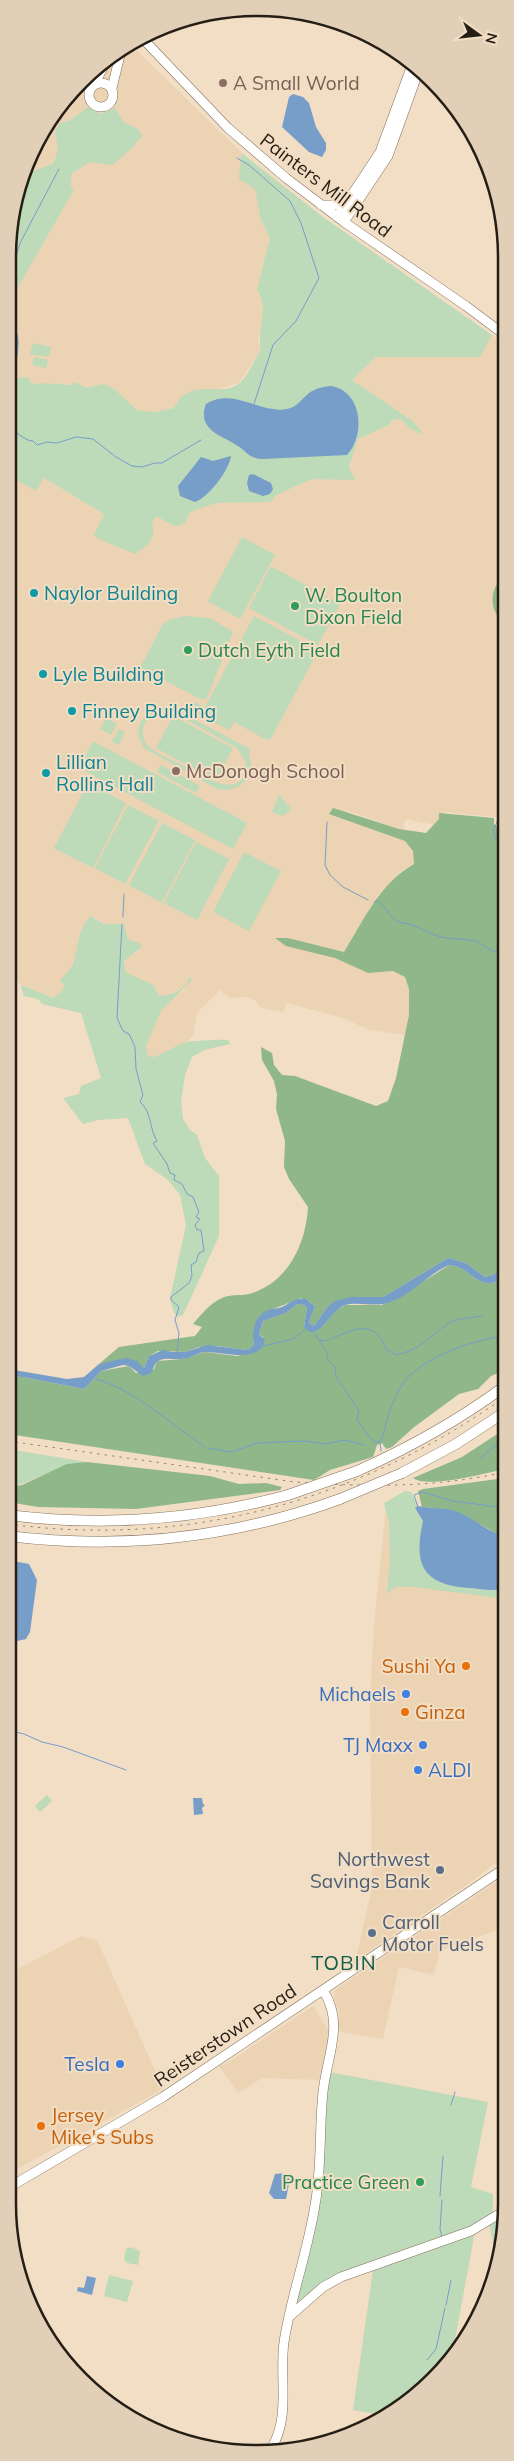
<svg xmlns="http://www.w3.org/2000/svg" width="514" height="2461" viewBox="0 0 514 2461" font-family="Mulish,sans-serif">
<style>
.built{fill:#ebd3b4}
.green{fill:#bddab9;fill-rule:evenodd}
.forest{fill:#8fb78a}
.water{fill:#779dc9}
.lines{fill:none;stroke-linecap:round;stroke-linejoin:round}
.stream{stroke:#779dc9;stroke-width:1}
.major-casing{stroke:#82705a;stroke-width:10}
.highway-casing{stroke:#82705a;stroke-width:11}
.major{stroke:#fff;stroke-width:9}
.highway{stroke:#fff;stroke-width:10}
.rail{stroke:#958775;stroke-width:1;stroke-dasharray:2.5 5;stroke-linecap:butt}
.highway-bridge-casing{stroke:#82705a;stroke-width:11;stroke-linecap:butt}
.highway-bridge{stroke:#fff;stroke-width:10}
.education-dot{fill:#8d6e63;stroke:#f2dec5;stroke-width:2}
.culture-dot{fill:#0f9aa8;stroke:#f2dec5;stroke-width:2}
.leisure-dot{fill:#2e9e5b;stroke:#f2dec5;stroke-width:2}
.food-dot{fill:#e8710a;stroke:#f2dec5;stroke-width:2}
.shop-dot{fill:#3f7fe0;stroke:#f2dec5;stroke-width:2}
.service-dot{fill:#5c6f8a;stroke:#f2dec5;stroke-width:2}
.labels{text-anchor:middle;stroke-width:4;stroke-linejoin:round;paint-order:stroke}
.education-label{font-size:19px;fill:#785e54;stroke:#f2dec5;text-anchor:start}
.street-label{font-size:19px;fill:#251e14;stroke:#f2dec5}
.culture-label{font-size:19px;fill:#0d838f;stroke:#f2dec5;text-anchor:start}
.leisure-label{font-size:19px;fill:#27864d;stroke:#f2dec5;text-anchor:start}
.food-label{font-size:19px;fill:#c56008;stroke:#f2dec5;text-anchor:start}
.shop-label{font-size:19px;fill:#366cbe;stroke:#f2dec5;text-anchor:end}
.service-label{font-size:19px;fill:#4e5e75;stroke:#f2dec5;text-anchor:end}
.neighbourhood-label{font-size:20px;letter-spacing:1px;fill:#125e48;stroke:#f2dec5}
.rim{fill:none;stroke:#251e14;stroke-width:2.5}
</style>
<rect width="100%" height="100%" fill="#f2dec5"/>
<path class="built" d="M 132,46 L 243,154 L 241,155 L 255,189 L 261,220 L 270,238 L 257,290 L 262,295 L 263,327 L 258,340 L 261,349 L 239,383 L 177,401 L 174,408 L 154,412 L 137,410 L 113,388 L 102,385 L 87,388 L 74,382 L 72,385 L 44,383 L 39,385 L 32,383 L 28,377 L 9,379 L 10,301 L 74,190 L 71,188 L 71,174 L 90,162 L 107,163 L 139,130 L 124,122 L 115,108 L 101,114 L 88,107 L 55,131 L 58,149 L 54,163 L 27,174 L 41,133 L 105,59 Z
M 492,335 L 506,347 L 506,788 L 497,817 L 444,812 L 440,826 L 405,819 L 403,830 L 340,808 L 405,841 L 413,851 L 414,864 L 403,870 L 376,898 L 344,952 L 288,938 L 276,939 L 346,962 L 368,973 L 393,971 L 405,977 L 409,989 L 409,1015 L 405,1035 L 370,1030 L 340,1017 L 287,1003 L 283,1012 L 261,1008 L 256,1001 L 248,997 L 230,998 L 220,990 L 197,1013 L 193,1035 L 187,1042 L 154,1057 L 148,1056 L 146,1046 L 161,1011 L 167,1003 L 184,990 L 188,982 L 184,987 L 169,995 L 159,996 L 145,981 L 126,972 L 124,961 L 129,956 L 137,953 L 139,943 L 128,939 L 124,924 L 104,924 L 96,918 L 81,930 L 73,965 L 68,972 L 62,991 L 55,998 L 21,985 L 16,979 L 9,987 L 9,476 L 36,490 L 44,478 L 104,514 L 94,535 L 152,524 L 156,516 L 176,527 L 186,522 L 190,512 L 216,503 L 270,502 L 275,496 L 311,479 L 354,479 L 349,467 L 358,439 L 389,425 L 392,420 L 401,419 L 409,428 L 414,422 L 352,380 L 376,357 L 479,357 Z
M 386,1507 L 505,1521 L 505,1856 L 465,1886 L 359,1958 L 357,1954 L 372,1887 L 370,1700 L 374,1625 Z
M 505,1876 L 505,1927 L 440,1951 L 434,1975 L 399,1967 L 383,2039 L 341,2032 L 338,2026 L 339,2012 L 334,1998 L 335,1990 Z
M 81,1936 L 97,1940 L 163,2089 L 8,2174 L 8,1974 Z
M 313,2006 L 329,2031 L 322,2069 L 323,2080 L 262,2078 L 238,2093 L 219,2066 L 226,2064 Z"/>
<path class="green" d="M 88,107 L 101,114 L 115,108 L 124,122 L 139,130 L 142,136 L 130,150 L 112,165 L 90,162 L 71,174 L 71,188 L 74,190 L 10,301 L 10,225 L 27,174 L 54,163 L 58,149 L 55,131 L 60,123 L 69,121 Z
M 243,154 L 323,217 L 492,335 L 480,357 L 376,357 L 352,380 L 414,422 L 424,435 L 409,428 L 401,419 L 392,420 L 389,425 L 358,439 L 349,467 L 355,480 L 311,479 L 275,496 L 270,502 L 216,503 L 190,512 L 186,522 L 176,527 L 156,516 L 152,524 L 154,532 L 148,545 L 135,554 L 99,539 L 94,535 L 104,514 L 44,478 L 36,491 L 9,476 L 9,379 L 28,377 L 32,383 L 39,385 L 43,383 L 71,385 L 74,382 L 87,388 L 102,384 L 113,388 L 137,410 L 154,412 L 174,408 C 190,375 220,399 240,383 C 248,375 255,359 261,349 C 256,331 270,307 257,290 L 270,238 L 261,220 L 255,189 L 239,179 L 241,155 Z
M 33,343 L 51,347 L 49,357 L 30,354 Z
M 34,357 L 48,360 L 46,368 L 32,365 Z
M 242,537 L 275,555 L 240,619 L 208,601 Z
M 271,566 L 340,604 L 318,645 L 249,608 Z
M68 594a6 6 0 1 1 12 0a6 6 0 1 1-12 0Z
M 185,616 L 210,618 L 233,632 L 207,698 L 203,700 L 140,668 L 163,624 L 168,620 Z
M 254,616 L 316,649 L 317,653 L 271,738 L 267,740 L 234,722 L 229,730 L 191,710 L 195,702 L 205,707 Z
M 161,706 L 175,709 L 250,749 C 247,755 251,758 251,764 C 251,783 234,793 217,789 L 144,748 L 138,735 L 140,723 L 147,712 ZM 165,711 L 174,713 L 237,748 L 246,762 C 245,805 203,776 184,766 C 172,760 160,755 149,747 C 135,733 146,712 165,711 Z
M 173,716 L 233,748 L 216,781 L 156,748 Z
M 106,718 L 117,724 L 111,735 L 100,729 Z
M 119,729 L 125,732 L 119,745 L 112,742 Z
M 93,741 L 247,823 L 233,849 L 79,768 Z
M 161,765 L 200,786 L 196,793 L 157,772 Z
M 267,767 L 268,767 L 269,782 L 260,781 L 255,775 Z
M 88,783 L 126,803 L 93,868 L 54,848 Z
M 279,795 L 281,795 L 282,799 L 292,809 L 283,816 L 272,812 Z
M 128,805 L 159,821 L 125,884 L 95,868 Z
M 162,823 L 195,840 L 162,903 L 129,885 Z
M 196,842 L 229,859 L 197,920 L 164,903 Z
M 244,852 L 281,871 L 249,931 L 213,912 Z
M 90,916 L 104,924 L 124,924 L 128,939 L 139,943 L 142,947 L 124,961 L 126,972 L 153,985 L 159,996 C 172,995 186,990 190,976 L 192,980 L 161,1011 L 146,1046 L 148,1056 L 154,1057 C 165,1053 176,1045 187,1042 C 191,1041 223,1039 228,1040 L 230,1044 L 204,1050 L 192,1057 L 185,1075 L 181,1102 L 183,1119 L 190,1130 L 197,1135 L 205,1158 L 219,1176 L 219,1236 L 183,1315 L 178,1317 L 174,1313 L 170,1298 L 186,1225 L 180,1195 L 168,1180 L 145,1164 L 128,1118 L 98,1120 L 83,1124 L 63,1098 L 79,1094 L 81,1086 L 101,1078 L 81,1013 L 42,1004 L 38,999 L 24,996 L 21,985 L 54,998 L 62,991 L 64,985 L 60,981 L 73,965 L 81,930 Z
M 8,1449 L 87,1462 C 56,1466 37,1480 8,1488 Z
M 405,1491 L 411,1492 L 418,1506 L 415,1509 L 423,1521 L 421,1532 L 442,1584 L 496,1590 L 505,1588 L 505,1599 L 415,1587 L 396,1587 L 387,1593 L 390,1563 L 389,1522 L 384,1503 Z
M 47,1795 L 52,1801 L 40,1812 L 35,1806 Z
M 329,2072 L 488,2102 L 471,2187 L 493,2194 L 493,2220 L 504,2214 L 504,2236 L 497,2262 L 489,2224 L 475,2231 L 453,2351 L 421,2392 L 382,2415 L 353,2410 L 374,2263 L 301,2302 L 296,2301 L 323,2127 Z
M 131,2247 L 140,2251 L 138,2265 L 127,2263 L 124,2260 L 126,2249 Z
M 109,2275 L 133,2281 L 127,2302 L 104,2296 Z"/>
<path class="forest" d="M 506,573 L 506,627 C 489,610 487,591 506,573 Z
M 333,808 L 399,829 L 426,833 L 439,819 L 439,813 L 494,818 L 494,824 L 498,828 L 505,827 L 505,1266 L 493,1275 L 485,1277 L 466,1263 L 448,1258 L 383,1297 L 351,1297 L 328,1306 L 314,1326 L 309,1323 L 315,1306 L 309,1301 L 301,1298 C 278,1309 247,1311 254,1345 L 248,1350 L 217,1346 L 199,1347 L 185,1352 L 158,1351 L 149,1356 L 144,1368 L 130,1359 L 99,1364 L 119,1347 L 195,1336 L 202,1327 L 193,1324 C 201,1315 210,1303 222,1298 C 230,1294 240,1296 249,1294 C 288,1283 306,1244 308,1207 L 289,1179 L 284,1167 L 285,1141 L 276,1109 L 277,1094 L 274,1081 L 262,1060 L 261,1047 L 272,1053 L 274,1065 L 282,1075 L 295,1076 L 376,1106 L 388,1101 L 396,1078 L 409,1015 L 409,989 L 405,977 L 393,971 L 368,973 L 335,958 L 286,946 L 275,938 L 288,938 L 344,952 C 364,920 379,884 414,864 L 413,851 L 405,841 L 329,814 Z
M 449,1265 C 473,1267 476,1294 505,1278 L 505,1370 L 491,1376 L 478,1389 L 459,1394 L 413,1428 L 392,1447 L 386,1449 L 382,1443 L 377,1445 L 373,1457 L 330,1470 L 314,1480 L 8,1434 L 8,1376 L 23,1377 L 84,1389 L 101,1371 L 129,1366 L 136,1373 L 154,1369 L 157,1361 L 183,1359 L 205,1352 L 237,1356 L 257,1351 L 263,1337 L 259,1334 L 263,1321 L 286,1313 L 297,1304 L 304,1305 L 307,1308 L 304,1327 L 314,1332 L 324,1325 L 337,1309 L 345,1305 L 382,1305 L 418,1285 Z
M 505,1429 L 505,1469 C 486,1473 429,1489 413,1478 L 462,1457 Z
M 87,1462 L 210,1476 L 239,1484 L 266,1483 L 282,1487 L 280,1490 L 136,1509 L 38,1507 L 8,1502 L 9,1487 L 22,1485 L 67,1464 Z
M 505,1478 L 505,1536 C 497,1535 494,1532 487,1528 C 467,1517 444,1507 422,1507 L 418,1491 L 423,1489 Z"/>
<path class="water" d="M 293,94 L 303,97 L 309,103 L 316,127 L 326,143 L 326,150 L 322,157 L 309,152 L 282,127 L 289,97 Z
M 9,321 C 23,330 18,352 16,366 L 9,369 Z
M 331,386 C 362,391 366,434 347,455 L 262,459 C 249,458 248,453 238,446 C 224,436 196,431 206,404 C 234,387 259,414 287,409 C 304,406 302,388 331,386 Z
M 231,456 C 229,470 210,496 195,502 L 180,496 L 178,486 L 201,457 L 213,461 Z
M 253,474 L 271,483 L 273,489 L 270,494 L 263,496 L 249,491 L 247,483 L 249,475 Z
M 448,1258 L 466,1263 L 485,1277 L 493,1275 L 505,1266 L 505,1278 C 476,1294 473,1267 449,1265 C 428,1274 412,1295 390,1302 C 376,1308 359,1301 345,1305 C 332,1308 318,1345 304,1327 L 307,1308 L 304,1305 L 297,1304 L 286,1313 L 263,1321 L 259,1334 L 265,1340 C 260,1365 220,1351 205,1352 C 197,1353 191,1358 182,1359 C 174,1360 162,1356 156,1363 C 154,1365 153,1370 151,1373 L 143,1376 L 129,1366 L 123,1365 L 101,1371 L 84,1389 L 23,1377 L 8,1376 L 8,1369 L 67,1379 L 84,1377 L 99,1364 L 126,1358 L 137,1361 L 144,1368 L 149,1356 L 163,1350 L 172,1352 L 185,1352 L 207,1345 L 248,1350 L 254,1345 C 251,1331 254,1317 268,1310 C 274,1308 279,1309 284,1306 C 292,1302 297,1297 306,1299 L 315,1306 L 309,1323 L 314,1326 L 328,1306 L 335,1301 L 351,1297 L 383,1297 Z
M 418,1506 C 432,1509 447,1507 460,1513 C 475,1519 489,1533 505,1536 L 505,1588 C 494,1592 482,1589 470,1588 C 423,1585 413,1565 423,1521 L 415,1508 Z
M 8,1560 L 29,1564 L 37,1580 L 30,1632 L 26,1639 L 8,1643 Z
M 193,1798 L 202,1798 L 203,1804 L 205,1805 L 202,1808 L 203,1814 L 194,1815 Z
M 285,2173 L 290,2179 L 286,2199 L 274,2199 L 269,2193 L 275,2174 Z
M 87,2276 L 96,2278 L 92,2295 L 77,2291 L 78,2287 L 84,2288 Z"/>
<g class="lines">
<path class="stream" d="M 237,158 L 249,165 L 290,201 L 301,223 L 319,278 L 296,321 L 273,345 L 254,404
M 10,275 L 20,243 L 59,169
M 9,428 C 17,432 25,441 33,441 L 37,445 L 47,442 L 57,443 L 76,437 L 93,439 L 116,457 L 132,466 L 142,467 L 155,463 L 162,463 L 201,440
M 499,818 L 493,831 L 496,839 L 505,848
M 327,822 L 325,865 L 330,875 L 343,887 L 368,900
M 374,902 L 376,900 C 386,905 388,916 397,921 C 402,924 408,923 412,925 C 421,929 431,934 441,937 C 452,940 464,938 475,941 C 485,944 491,955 503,951 L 503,942 L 505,944
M 123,917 L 124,894
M 122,924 L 117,1018 L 123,1031 L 129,1034 L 135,1047 L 136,1069 L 143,1095 L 140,1102 C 152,1112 149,1128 157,1141 L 153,1143 L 167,1164 L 170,1173 L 175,1175 L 174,1180 L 182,1184 L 187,1194 L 193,1197 L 199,1212 L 196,1217 L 200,1219 L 195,1225 L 197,1230 L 201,1230 L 204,1251 L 199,1253 L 196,1262 L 191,1265 L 192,1276 L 189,1283 L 171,1297 L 171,1300 L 179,1307 L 175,1320 L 179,1333 L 177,1352
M 505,1134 L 505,1112
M 314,1332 L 326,1351 L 328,1360 L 335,1367 L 336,1377 L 359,1411 L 357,1420 C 363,1427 368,1438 376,1442 L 380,1441 L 383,1435 C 387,1419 393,1399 402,1385 C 419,1358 475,1339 505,1336
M 320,1340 L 325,1341 C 349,1333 373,1314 386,1349 L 396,1355 C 420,1350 428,1338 447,1324 C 457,1318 471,1318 482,1316
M 263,1346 L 293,1339 L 305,1330
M 95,1379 C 131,1387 173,1426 205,1447
M 380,1442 L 381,1451
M 208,1448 L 231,1452 L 257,1443 L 305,1441 L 325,1444 L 345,1440 L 364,1445
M 479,1459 L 505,1438
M 418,1507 L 414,1495 L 422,1492 L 453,1501 L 505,1508
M 8,1730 L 24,1734 L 42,1742 L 63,1747 L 126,1770
M 451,2105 L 455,2092
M 440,2196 L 443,2156
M 442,2237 L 440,2229 L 442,2200
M 446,2305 L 451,2280
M 427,2360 L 436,2349 L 445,2308"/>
<defs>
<path id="major" d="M 144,40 L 228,128 L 286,178 L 344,222 L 466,306 L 506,336
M89 95a12 12 0 1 1 24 0a12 12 0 1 1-24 0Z
M 94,85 L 108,58
M 112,88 L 121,51
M 321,205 L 335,205 L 349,200
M 337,217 L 380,152 L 412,65
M 344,222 L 388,156 L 419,70
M 8,2188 L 163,2097 L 505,1868
M 290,2316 L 323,2287 L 341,2277 L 471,2231 L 504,2211
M 271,2449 C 291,2417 279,2378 284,2342 C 291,2296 308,2251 315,2205 C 322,2168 319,2130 323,2092 C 327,2055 345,2024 323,1990"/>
<path id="highway" d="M 357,1471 C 409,1448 459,1420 505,1386
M 402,1473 L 456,1444 L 505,1412
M 8,1515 C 103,1527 196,1520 288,1495
M 8,1536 C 121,1550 233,1538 340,1499"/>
</defs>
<use href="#major" class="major-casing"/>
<use href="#highway" class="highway-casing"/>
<use href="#major" class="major"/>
<use href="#highway" class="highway"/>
<path class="rail" d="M 8,1441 L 295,1482 C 366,1487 435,1488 505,1472
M 8,1524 C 188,1548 358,1501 505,1397"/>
<defs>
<path id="highway-bridge" d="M 288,1495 L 357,1471
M 340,1499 L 402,1473"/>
</defs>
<use href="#highway-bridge" class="highway-bridge-casing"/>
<use href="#highway-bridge" class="highway-bridge"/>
</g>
<g class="education-dot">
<circle cx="223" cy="83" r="5"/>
<circle cx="176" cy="771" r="5"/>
</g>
<g class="culture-dot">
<circle cx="34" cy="593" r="5"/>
<circle cx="43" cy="674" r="5"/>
<circle cx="72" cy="711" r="5"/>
<circle cx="46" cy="773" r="5"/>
</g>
<g class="leisure-dot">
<circle cx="295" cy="606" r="5"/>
<circle cx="188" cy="650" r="5"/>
<circle cx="420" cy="2182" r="5"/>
</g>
<g class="food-dot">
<circle cx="466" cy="1666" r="5"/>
<circle cx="405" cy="1712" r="5"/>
<circle cx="41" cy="2126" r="5"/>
</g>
<g class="shop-dot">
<circle cx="406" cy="1694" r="5"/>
<circle cx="423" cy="1745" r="5"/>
<circle cx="418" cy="1770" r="5"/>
<circle cx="120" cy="2064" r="5"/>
</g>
<g class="service-dot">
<circle cx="440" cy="1870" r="5"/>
<circle cx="372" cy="1933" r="5"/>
</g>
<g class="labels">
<g class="education-label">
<text x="233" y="90">A Small World</text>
<text x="186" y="778">McDonogh School</text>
</g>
<g class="street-label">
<text transform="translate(326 185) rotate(37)" y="7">Painters Mill Road</text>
<text transform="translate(225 2035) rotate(-34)" y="7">Reisterstown Road</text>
</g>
<g class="culture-label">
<text x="44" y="600">Naylor Building</text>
<text x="53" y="681">Lyle Building</text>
<text x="82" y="718">Finney Building</text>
<text x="56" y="769">Lillian<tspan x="56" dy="22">Rollins Hall</tspan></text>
</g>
<g class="leisure-label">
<text x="305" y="602">W. Boulton<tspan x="305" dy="22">Dixon Field</tspan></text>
<text x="198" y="657">Dutch Eyth Field</text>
<text x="410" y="2189" text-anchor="end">Practice Green</text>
</g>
<g class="food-label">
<text x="456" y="1673" text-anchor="end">Sushi Ya</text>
<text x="415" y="1719">Ginza</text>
<text x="51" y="2122">Jersey<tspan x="51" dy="22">Mike's Subs</tspan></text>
</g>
<g class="shop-label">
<text x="396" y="1701">Michaels</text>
<text x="413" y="1752">TJ Maxx</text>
<text x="428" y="1777" text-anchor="start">ALDI</text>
<text x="110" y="2071">Tesla</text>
</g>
<g class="service-label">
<text x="430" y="1866">Northwest<tspan x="430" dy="22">Savings Bank</tspan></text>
<text x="382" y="1929" text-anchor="start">Carroll<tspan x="382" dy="22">Motor Fuels</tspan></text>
</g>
<g class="neighbourhood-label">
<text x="344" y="1970">TOBIN</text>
</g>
</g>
<path d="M0 0H514V2461H0ZM257 16H257A241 241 0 0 1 498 257V2204A241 241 0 0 1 257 2445H257A241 241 0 0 1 16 2204V257A241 241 0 0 1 257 16Z" fill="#e2cfb7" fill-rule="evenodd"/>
<path class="rim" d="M257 16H257A241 241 0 0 1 498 257V2204A241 241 0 0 1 257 2445H257A241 241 0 0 1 16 2204V257A241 241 0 0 1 257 16Z"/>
<g transform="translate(479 35) rotate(105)" stroke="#f2dec5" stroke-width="4" paint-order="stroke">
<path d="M0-4L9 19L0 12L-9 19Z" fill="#251e14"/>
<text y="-8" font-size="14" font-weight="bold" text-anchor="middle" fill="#251e14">N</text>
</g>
</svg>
